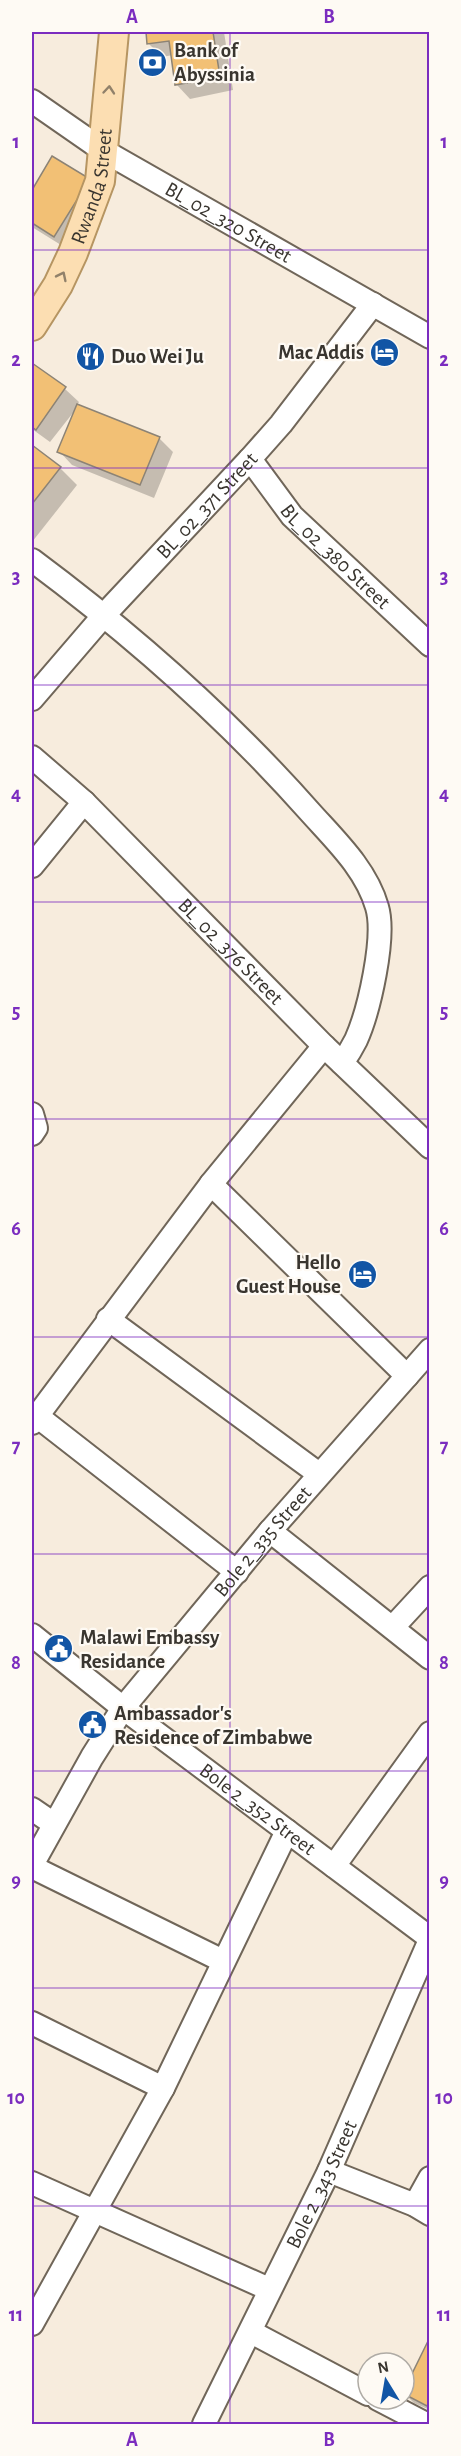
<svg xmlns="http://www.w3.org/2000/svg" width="461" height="2456" viewBox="0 0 461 2456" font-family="'Alegreya Sans',sans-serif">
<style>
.shadow{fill:#0003}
.building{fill:#f2c075;stroke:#8c8375;stroke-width:1.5}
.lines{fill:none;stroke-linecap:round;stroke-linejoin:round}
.minor-casing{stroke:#706659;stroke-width:26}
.major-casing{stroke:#b69562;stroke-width:32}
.minor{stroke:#fff;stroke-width:22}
.major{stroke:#fcdeb2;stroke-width:28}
.oneway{stroke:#91816a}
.grid{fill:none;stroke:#7b2cbf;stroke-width:1.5;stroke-opacity:0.55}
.labels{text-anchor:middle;stroke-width:4.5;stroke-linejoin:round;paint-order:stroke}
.poi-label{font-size:21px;font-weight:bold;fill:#39352f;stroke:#fefaf4;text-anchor:start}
.street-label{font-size:21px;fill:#39352f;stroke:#fefaf4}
.neatline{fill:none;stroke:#7b2cbf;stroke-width:2}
.grid-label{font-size:20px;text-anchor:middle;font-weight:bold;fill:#7b2cbf}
</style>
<rect width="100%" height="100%" fill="#f7ecdd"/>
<path class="shadow" d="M 147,32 L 224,32 L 233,90 L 190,99 L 177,85 L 173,55 L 162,57 L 148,43 Z
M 53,158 L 89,181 L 69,250 L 32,227 L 32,193 Z
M 32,364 L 65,389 L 79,402 L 77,405 L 159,438 L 173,452 L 154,498 L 72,465 L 59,451 L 76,409 L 50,442 L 32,429 Z
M 32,446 L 60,468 L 77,485 L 32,542 Z
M 430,2341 L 430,2410 L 414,2403 L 404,2393 Z"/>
<path class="building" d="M 146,32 L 213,32 L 220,77 L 175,85 L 169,41 L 147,44 Z
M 52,156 L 90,179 L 54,237 L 32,223 L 32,190 Z
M 32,363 L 66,387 L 36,430 L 32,427 Z
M 77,404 L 160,437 L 140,485 L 57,452 Z
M 32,445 L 61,467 L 32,504 Z
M 430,2337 L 430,2401 L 427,2406 L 404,2394 L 404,2390 Z"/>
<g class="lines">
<defs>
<g id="minor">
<path id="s1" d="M 32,101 L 104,151 L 430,337"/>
<path id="s2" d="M 250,459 L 292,516 L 430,645"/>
<path d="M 32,560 C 134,636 225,716 310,812 C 336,841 366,869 377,907 C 386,937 369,1011 356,1040 C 352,1048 347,1056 342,1063"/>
<path id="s3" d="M 32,699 L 105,614 L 250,459 L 281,424 L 373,304"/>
<path id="s4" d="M 32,757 L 84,802 L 324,1046 L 430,1147"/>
<path d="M 32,866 L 84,802"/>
<path d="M 32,1114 L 36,1128 L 32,1134"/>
<path d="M 211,1184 L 407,1376"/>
<path d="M 108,1319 L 319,1474"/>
<path d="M 37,1416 L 237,1572"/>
<path d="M 32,1423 L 211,1184 L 324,1046"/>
<path d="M 270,1531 L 430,1658"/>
<path d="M 393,1627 L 430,1587"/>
<path id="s5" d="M 32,1635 L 123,1708 L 430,1938"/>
<path d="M 32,1809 L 54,1824"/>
<path id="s6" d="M 32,1865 L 92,1757 L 123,1708 L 270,1531 L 430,1350"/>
<path d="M 334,1866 L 430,1733"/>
<path d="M 32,1867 L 223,1961"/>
<path d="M 32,2023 L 163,2088"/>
<path d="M 329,2171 L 415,2205 L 430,2214"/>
<path d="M 32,2183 L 269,2289"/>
<path d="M 415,2205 L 430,2178"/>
<path d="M 32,2324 L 163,2088 L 287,1831"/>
<path d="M 251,2332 L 368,2394"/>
<path d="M 378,2399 L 426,2424"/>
<path id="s7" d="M 204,2424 L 329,2171 L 430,1940"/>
</g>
<g id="major">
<path id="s8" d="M 32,326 L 58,285 L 73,253 L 100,181 L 114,32"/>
</g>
</defs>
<use href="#minor" class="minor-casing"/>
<use href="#major" class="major-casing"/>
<use href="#minor" class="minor"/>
<use href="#major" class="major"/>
</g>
<defs><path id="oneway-chevron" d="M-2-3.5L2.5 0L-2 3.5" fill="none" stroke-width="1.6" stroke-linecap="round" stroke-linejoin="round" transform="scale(1.5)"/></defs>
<g class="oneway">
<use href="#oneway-chevron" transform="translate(109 90) rotate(-85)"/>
<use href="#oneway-chevron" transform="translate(62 276) rotate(-64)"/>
</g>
<path class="grid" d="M 230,32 L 230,2424M 32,250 L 430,250M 32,468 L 430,468M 32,685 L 430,685M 32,902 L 430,902M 32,1119 L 430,1119M 32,1337 L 430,1337M 32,1554 L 430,1554M 32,1771 L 430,1771M 32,1988 L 430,1988M 32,2206 L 430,2206"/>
<defs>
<symbol id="bank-disc" viewBox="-11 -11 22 22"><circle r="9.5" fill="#1255a5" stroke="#fefaf4"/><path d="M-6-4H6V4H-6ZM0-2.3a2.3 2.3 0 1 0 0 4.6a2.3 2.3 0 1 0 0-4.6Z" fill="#fff"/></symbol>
<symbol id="hotel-disc" viewBox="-11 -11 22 22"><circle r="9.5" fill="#1255a5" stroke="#fefaf4"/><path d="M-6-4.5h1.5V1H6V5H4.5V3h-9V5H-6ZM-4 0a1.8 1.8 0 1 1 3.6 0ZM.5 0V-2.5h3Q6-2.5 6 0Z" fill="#fff"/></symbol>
<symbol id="restaurant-disc" viewBox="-11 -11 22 22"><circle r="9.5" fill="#1255a5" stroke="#fefaf4"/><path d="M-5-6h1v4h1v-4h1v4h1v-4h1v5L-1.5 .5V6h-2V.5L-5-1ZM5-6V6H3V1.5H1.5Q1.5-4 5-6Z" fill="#fff"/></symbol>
<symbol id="civic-disc" viewBox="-11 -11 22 22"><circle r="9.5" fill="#1255a5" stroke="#fefaf4"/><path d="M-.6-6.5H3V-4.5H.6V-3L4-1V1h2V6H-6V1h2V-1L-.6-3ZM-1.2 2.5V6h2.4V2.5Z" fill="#fff"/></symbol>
</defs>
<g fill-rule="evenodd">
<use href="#bank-disc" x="136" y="46" width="33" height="33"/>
<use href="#hotel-disc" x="368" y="336" width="33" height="33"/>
<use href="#restaurant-disc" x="74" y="340" width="33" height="33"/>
<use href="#hotel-disc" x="346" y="1258" width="33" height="33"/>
<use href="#civic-disc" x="42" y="1632" width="33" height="33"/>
<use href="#civic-disc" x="76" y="1708" width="33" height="33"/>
</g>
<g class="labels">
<g class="poi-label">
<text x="174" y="57">Bank of<tspan x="174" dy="24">Abyssinia</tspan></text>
<text x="364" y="359" text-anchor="end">Mac Addis</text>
<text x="111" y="363">Duo Wei Ju</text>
<text x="341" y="1269" text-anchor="end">Hello<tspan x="341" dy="24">Guest House</tspan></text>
<text x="80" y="1644">Malawi Embassy<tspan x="80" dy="24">Residance</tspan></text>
<text x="114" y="1720">Ambassador's<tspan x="114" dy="24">Residence of Zimbabwe</tspan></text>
</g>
<g class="street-label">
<text dy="7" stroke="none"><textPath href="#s8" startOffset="154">Rwanda Street</textPath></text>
<text dy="7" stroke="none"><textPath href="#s1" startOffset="231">BL_02_320 Street</textPath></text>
<text dy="7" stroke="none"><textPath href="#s3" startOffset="261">BL_02_371 Street</textPath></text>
<text dy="7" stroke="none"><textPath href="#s2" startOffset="130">BL_02_380 Street</textPath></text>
<text dy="7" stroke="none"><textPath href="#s4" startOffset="278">BL_02_376 Street</textPath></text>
<text dy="7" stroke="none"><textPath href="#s6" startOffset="399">Bole 2_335 Street</textPath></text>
<text dy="7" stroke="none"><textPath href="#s5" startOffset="285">Bole 2_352 Street</textPath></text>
<text dy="7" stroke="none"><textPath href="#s7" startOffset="267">Bole 2_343 Street</textPath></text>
</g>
</g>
<rect width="461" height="2456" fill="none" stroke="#fefaf4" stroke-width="66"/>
<g transform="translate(386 2381) rotate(349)"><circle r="28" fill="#fefaf4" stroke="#afaba5" stroke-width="1.5"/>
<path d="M0-4.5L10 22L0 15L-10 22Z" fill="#1255a5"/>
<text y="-9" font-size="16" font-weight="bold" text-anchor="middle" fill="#39352f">N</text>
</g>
<rect x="33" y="33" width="395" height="2390" class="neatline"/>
<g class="grid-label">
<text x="132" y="23">A</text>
<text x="329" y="23">B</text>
<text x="16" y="148">1</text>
<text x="444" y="148">1</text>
<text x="16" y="366">2</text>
<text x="444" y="366">2</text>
<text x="16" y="583">3</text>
<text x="444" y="583">3</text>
<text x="16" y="800">4</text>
<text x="444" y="800">4</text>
<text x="16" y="1018">5</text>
<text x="444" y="1018">5</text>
<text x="16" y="1235">6</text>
<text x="444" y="1235">6</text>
<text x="16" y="1452">7</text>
<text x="444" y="1452">7</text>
<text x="16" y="1669">8</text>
<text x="444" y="1669">8</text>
<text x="16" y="1887">9</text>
<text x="444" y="1887">9</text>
<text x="16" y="2104">10</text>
<text x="444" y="2104">10</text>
<text x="16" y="2321">11</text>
<text x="444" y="2321">11</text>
<text x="132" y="2446">A</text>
<text x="329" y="2446">B</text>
</g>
</svg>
